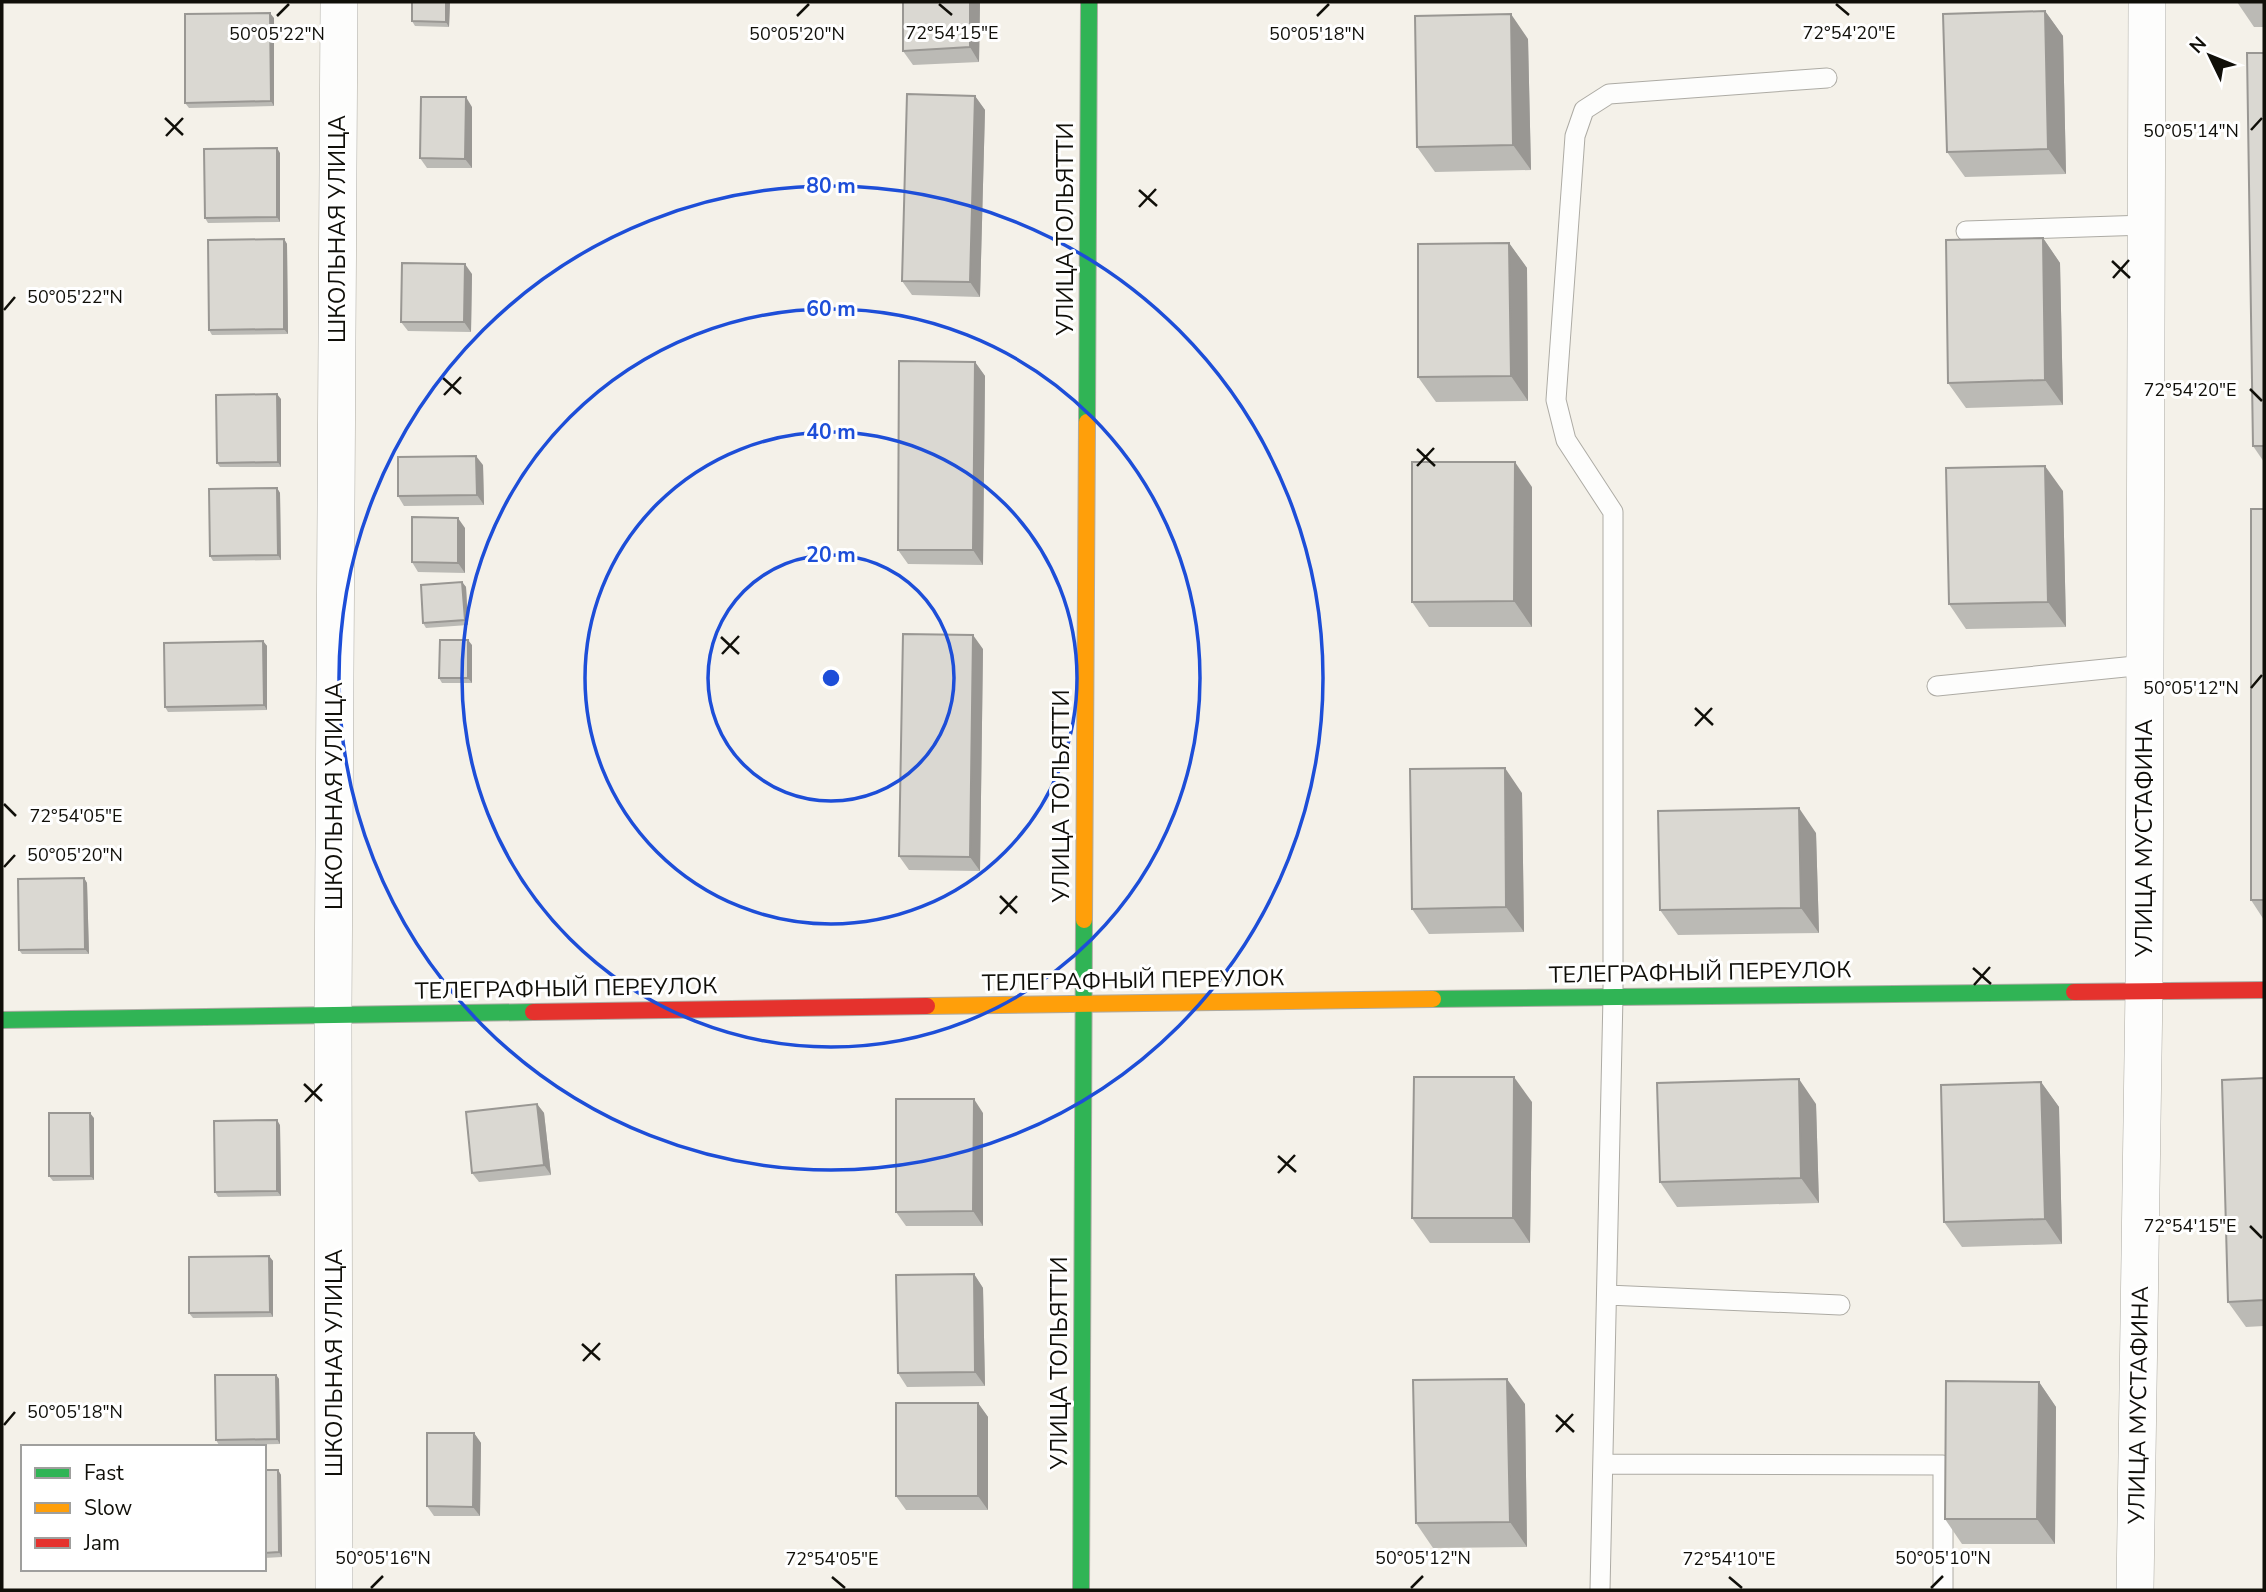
<svg xmlns="http://www.w3.org/2000/svg" width="2266" height="1592" viewBox="0 0 2266 1592" font-family="'Nunito Sans',sans-serif">
<style>
.lines{fill:none;stroke-linecap:round;stroke-linejoin:round}
.lane-casing{stroke:#adaba4;stroke-width:21}
.street-casing{stroke:#adaba4;stroke-width:38}
.fast-casing{stroke:#adaba4;stroke-width:18}
.slow-casing{stroke:#adaba4;stroke-width:18}
.jam-casing{stroke:#adaba4;stroke-width:18}
.lane{stroke:#fdfdfc;stroke-width:19}
.street{stroke:#fdfdfc;stroke-width:37}
.fast{stroke:#30b455;stroke-width:16}
.slow{stroke:#ff9f0a;stroke-width:16}
.jam{stroke:#e5322d;stroke-width:16}
.wall{fill:#bbbab5}
.shaded-wall{fill:#999793}
.building{fill:#dad8d2;stroke:#999793;stroke-width:2}
.ticks{fill:none;stroke:#100f09;stroke-width:2.5}
.ring{fill:none;stroke:#1d4ed8;stroke-width:3.5}
.labels{text-anchor:middle;stroke-width:6;stroke-linejoin:round;paint-order:stroke}
.street-label{font-size:23px;fill:#100f09;stroke:#fff}
.ticks-label{font-size:18px;text-anchor:middle;fill:#100f09;stroke:#fff;stroke-width:6;stroke-linejoin:round;paint-order:stroke}
.centre{fill:#1d4ed8;stroke:#fff;stroke-width:3.5}
.ring-label{font-size:21px;text-anchor:middle;font-weight:bold;fill:#1d4ed8;stroke:#fff;stroke-width:6;stroke-linejoin:round;paint-order:stroke}
</style>
<rect width="100%" height="100%" fill="#f4f1e9"/>
<g class="lines">
<defs>
<path id="lane" d="M 1966,231 L 2146,225
M 1937,686 L 2145,665
M 1607,1295 L 1840,1305
M 1603,1464 L 1943,1465 L 1943,1590
M 1600,1590 L 1613,996 L 1613,512 L 1566,440 L 1556,400 L 1575,136 L 1584,110 L 1609,94 L 1827,78"/>
<path id="street" d="M 334,1590 L 333,1014 L 339,2
M 2135,1590 L 2144,989 L 2147,2"/>
<path id="fast" d="M 1087,422 L 1089,2
M 1433,999 L 2074,992
M 2,1020 L 533,1012
M 1081,1590 L 1084,920"/>
<path id="slow" d="M 1084,920 L 1087,422
M 927,1006 L 1433,999"/>
<path id="jam" d="M 2074,992 L 2264,990
M 533,1012 L 927,1006"/>
</defs>
<use href="#lane" class="lane-casing"/>
<use href="#street" class="street-casing"/>
<use href="#fast" class="fast-casing"/>
<use href="#slow" class="slow-casing"/>
<use href="#jam" class="jam-casing"/>
<use href="#lane" class="lane"/>
<use href="#street" class="street"/>
<use href="#fast" class="fast"/>
<use href="#slow" class="slow"/>
<use href="#jam" class="jam"/>
</g>
<path class="wall" d="M 412,2 L 450,2 L 449,27 L 415,26 L 412,21 Z
M 903,2 L 980,2 L 979,62 L 913,65 L 903,51 Z
M 2237,2 L 2264,2 L 2264,27 L 2254,27 Z
M 2045,11 L 2063,36 L 2066,174 L 1965,177 L 1947,152 Z
M 274,18 L 274,106 L 189,108 L 185,103 Z
M 1528,39 L 1531,170 L 1435,172 L 1417,147 Z
M 2264,53 L 2264,462 L 2253,446 Z
M 975,96 L 985,110 L 980,297 L 912,295 L 902,281 Z
M 472,107 L 472,168 L 427,168 L 420,158 Z
M 280,153 L 280,222 L 208,223 L 205,218 Z
M 2043,238 L 2060,263 L 2063,405 L 1966,408 L 1948,383 Z
M 284,239 L 287,244 L 288,334 L 212,335 L 209,330 Z
M 1509,243 L 1527,268 L 1528,401 L 1436,402 L 1418,377 Z
M 472,274 L 471,332 L 408,331 L 401,322 Z
M 975,362 L 985,376 L 983,565 L 908,564 L 898,550 Z
M 281,399 L 281,467 L 220,467 L 217,463 Z
M 483,465 L 484,505 L 404,506 L 398,496 Z
M 1532,487 L 1532,627 L 1429,627 L 1412,602 Z
M 277,488 L 280,493 L 281,560 L 213,561 L 210,556 Z
M 2063,491 L 2066,627 L 1966,629 L 1949,604 Z
M 2264,509 L 2264,920 L 2251,900 Z
M 465,528 L 465,573 L 418,572 L 412,562 Z
M 462,582 L 466,587 L 468,625 L 426,628 L 423,623 Z
M 263,641 L 267,646 L 267,710 L 168,712 L 165,707 Z
M 472,645 L 472,683 L 442,683 L 439,678 Z
M 983,649 L 980,871 L 909,870 L 899,856 Z
M 1522,793 L 1524,932 L 1429,934 L 1412,909 Z
M 1816,833 L 1819,933 L 1678,935 L 1660,910 Z
M 84,878 L 87,883 L 89,954 L 22,954 L 19,950 Z
M 2264,1078 L 2264,1326 L 2246,1327 L 2228,1302 Z
M 2041,1082 L 2059,1107 L 2062,1244 L 1962,1247 L 1944,1222 Z
M 1532,1102 L 1530,1243 L 1430,1243 L 1412,1218 Z
M 537,1104 L 544,1113 L 551,1175 L 479,1182 L 472,1173 Z
M 1816,1104 L 1819,1203 L 1677,1207 L 1660,1182 Z
M 983,1113 L 983,1226 L 906,1226 L 896,1212 Z
M 94,1118 L 94,1180 L 53,1181 L 49,1176 Z
M 280,1125 L 281,1196 L 218,1197 L 215,1192 Z
M 269,1256 L 273,1261 L 273,1317 L 193,1318 L 189,1313 Z
M 974,1274 L 983,1288 L 985,1386 L 907,1387 L 898,1373 Z
M 276,1375 L 279,1379 L 280,1444 L 219,1445 L 216,1440 Z
M 2039,1382 L 2056,1407 L 2055,1544 L 1962,1544 L 1945,1519 Z
M 978,1403 L 988,1417 L 988,1510 L 906,1510 L 896,1496 Z
M 1525,1404 L 1527,1547 L 1433,1548 L 1416,1523 Z
M 474,1433 L 481,1443 L 480,1516 L 434,1516 L 427,1506 Z
M 264,1470 L 278,1470 L 281,1475 L 282,1557 L 264,1558 Z"/>
<path class="shaded-wall" d="M 446,2 L 450,2 L 449,27 L 446,22 Z
M 970,2 L 980,2 L 979,62 L 970,47 Z
M 2045,11 L 2063,36 L 2066,174 L 2048,149 Z
M 270,13 L 274,18 L 274,106 L 271,101 Z
M 1511,14 L 1528,39 L 1531,170 L 1513,145 Z
M 975,96 L 985,110 L 980,297 L 970,282 Z
M 466,97 L 472,107 L 472,168 L 465,159 Z
M 277,148 L 280,153 L 280,222 L 277,217 Z
M 2043,238 L 2060,263 L 2063,405 L 2045,380 Z
M 284,239 L 287,244 L 288,334 L 284,329 Z
M 1509,243 L 1527,268 L 1528,401 L 1511,376 Z
M 465,264 L 472,274 L 471,332 L 464,322 Z
M 975,362 L 985,376 L 983,565 L 973,550 Z
M 277,394 L 281,399 L 281,467 L 278,462 Z
M 476,456 L 483,465 L 484,505 L 477,495 Z
M 1515,462 L 1532,487 L 1532,627 L 1514,601 Z
M 2045,466 L 2063,491 L 2066,627 L 2048,602 Z
M 277,488 L 280,493 L 281,560 L 278,555 Z
M 458,518 L 465,528 L 465,573 L 458,563 Z
M 462,582 L 466,587 L 468,625 L 465,620 Z
M 973,635 L 983,649 L 980,871 L 970,857 Z
M 468,640 L 472,645 L 472,683 L 468,678 Z
M 263,641 L 267,646 L 267,710 L 264,705 Z
M 1505,768 L 1522,793 L 1524,932 L 1506,907 Z
M 1799,808 L 1816,833 L 1819,933 L 1801,908 Z
M 84,878 L 87,883 L 89,954 L 85,949 Z
M 1514,1077 L 1532,1102 L 1530,1243 L 1513,1218 Z
M 1799,1079 L 1816,1104 L 1819,1203 L 1801,1178 Z
M 2041,1082 L 2059,1107 L 2062,1244 L 2045,1219 Z
M 974,1099 L 983,1113 L 983,1226 L 973,1211 Z
M 537,1104 L 544,1113 L 551,1175 L 544,1165 Z
M 90,1113 L 94,1118 L 94,1180 L 91,1176 Z
M 277,1120 L 280,1125 L 281,1196 L 277,1191 Z
M 269,1256 L 273,1261 L 273,1317 L 270,1312 Z
M 974,1274 L 983,1288 L 985,1386 L 975,1372 Z
M 276,1375 L 279,1379 L 280,1444 L 277,1439 Z
M 1507,1379 L 1525,1404 L 1527,1547 L 1510,1522 Z
M 2039,1382 L 2056,1407 L 2055,1544 L 2037,1519 Z
M 978,1403 L 988,1417 L 988,1510 L 978,1496 Z
M 474,1433 L 481,1443 L 480,1516 L 473,1507 Z
M 278,1470 L 281,1475 L 282,1557 L 279,1552 Z"/>
<path class="building" d="M 412,2 L 446,2 L 446,22 L 412,21 Z
M 903,2 L 970,2 L 970,47 L 903,51 Z
M 2045,11 L 2048,149 L 1947,152 L 1943,14 Z
M 270,13 L 271,101 L 185,103 L 185,14 Z
M 1511,14 L 1513,145 L 1417,147 L 1415,16 Z
M 2247,53 L 2264,53 L 2264,446 L 2253,446 Z
M 907,94 L 975,96 L 970,282 L 902,281 Z
M 421,97 L 466,97 L 465,159 L 420,158 Z
M 277,148 L 277,217 L 205,218 L 204,149 Z
M 2043,238 L 2045,380 L 1948,383 L 1946,240 Z
M 284,239 L 284,329 L 209,330 L 208,240 Z
M 1509,243 L 1511,376 L 1418,377 L 1418,244 Z
M 402,263 L 465,264 L 464,322 L 401,322 Z
M 899,361 L 975,362 L 973,550 L 898,550 Z
M 277,394 L 278,462 L 217,463 L 216,395 Z
M 476,456 L 477,495 L 398,496 L 398,457 Z
M 1412,462 L 1515,462 L 1514,601 L 1412,602 Z
M 2045,466 L 2048,602 L 1949,604 L 1946,468 Z
M 277,488 L 278,555 L 210,556 L 209,489 Z
M 2251,509 L 2264,509 L 2264,900 L 2251,900 Z
M 412,517 L 458,518 L 458,563 L 412,562 Z
M 462,582 L 465,620 L 423,623 L 421,585 Z
M 903,634 L 973,635 L 970,857 L 899,856 Z
M 440,640 L 468,640 L 468,678 L 439,678 Z
M 263,641 L 264,705 L 165,707 L 164,643 Z
M 1505,768 L 1506,907 L 1412,909 L 1410,769 Z
M 1799,808 L 1801,908 L 1660,910 L 1658,811 Z
M 84,878 L 85,949 L 19,950 L 18,879 Z
M 1414,1077 L 1514,1077 L 1513,1218 L 1412,1218 Z
M 2264,1078 L 2264,1300 L 2228,1302 L 2222,1080 Z
M 1799,1079 L 1801,1178 L 1660,1182 L 1657,1083 Z
M 2041,1082 L 2045,1219 L 1944,1222 L 1941,1085 Z
M 896,1099 L 974,1099 L 973,1211 L 896,1212 Z
M 537,1104 L 544,1165 L 472,1173 L 466,1112 Z
M 49,1113 L 90,1113 L 91,1176 L 49,1176 Z
M 277,1120 L 277,1191 L 215,1192 L 214,1121 Z
M 269,1256 L 270,1312 L 189,1313 L 189,1257 Z
M 974,1274 L 975,1372 L 898,1373 L 896,1275 Z
M 215,1375 L 276,1375 L 277,1439 L 216,1440 Z
M 1507,1379 L 1510,1522 L 1416,1523 L 1413,1380 Z
M 1946,1381 L 2039,1382 L 2037,1519 L 1945,1519 Z
M 896,1403 L 978,1403 L 978,1496 L 896,1496 Z
M 427,1433 L 474,1433 L 473,1507 L 427,1506 Z
M 264,1470 L 278,1470 L 279,1552 L 264,1553 Z"/>
<path class="ticks" d="M 939,4 L 952,15M 1836,4 L 1849,15M 277,16 L 289,4M 797,16 L 809,4M 1317,16 L 1329,4M 165,118 L 183,135M 2251,130 L 2262,118M 166,136 L 183,118M 1139,190 L 1157,206M 1139,207 L 1156,189M 2112,261 L 2130,278M 2113,278 L 2129,260M 4,310 L 15,297M 443,378 L 461,394M 2250,389 L 2262,401M 444,395 L 461,377M 1417,449 L 1435,466M 1417,466 L 1434,448M 721,637 L 739,654M 722,654 L 739,636M 2251,688 L 2262,675M 1695,708 L 1713,725M 1695,726 L 1712,708M 4,804 L 16,816M 4,867 L 15,855M 1000,896 L 1017,913M 1000,914 L 1017,896M 1973,968 L 1991,984M 1974,985 L 1990,967M 304,1084 L 322,1101M 305,1102 L 322,1084M 1278,1156 L 1296,1172M 1278,1173 L 1295,1155M 2250,1226 L 2262,1238M 582,1344 L 600,1360M 583,1361 L 600,1343M 1556,1415 L 1574,1432M 4,1425 L 15,1412M 1556,1432 L 1573,1414M 832,1577 L 845,1588M 1729,1577 L 1742,1588M 371,1588 L 383,1576M 1411,1588 L 1423,1576M 1931,1588 L 1943,1576"/>
<g class="ring">
<circle cx="831" cy="678" r="123"/>
<circle cx="831" cy="678" r="246"/>
<circle cx="831" cy="678" r="369"/>
<circle cx="831" cy="678" r="492"/>
</g>
<g class="labels">
<g class="street-label">
<text transform="translate(337 229) rotate(-90)" y="8">ШКОЛЬНАЯ УЛИЦА</text>
<text transform="translate(1065 229) rotate(-90)" y="8">УЛИЦА ТОЛЬЯТТИ</text>
<text transform="translate(334 796) rotate(-90)" y="8">ШКОЛЬНАЯ УЛИЦА</text>
<text transform="translate(1061 796) rotate(-90)" y="8">УЛИЦА ТОЛЬЯТТИ</text>
<text transform="translate(2144 838) rotate(-90)" y="8">УЛИЦА МУСТАФИНА</text>
<text transform="translate(1700 972) rotate(-1)" y="8">ТЕЛЕГРАФНЫЙ ПЕРЕУЛОК</text>
<text transform="translate(1133 980) rotate(-1)" y="8">ТЕЛЕГРАФНЫЙ ПЕРЕУЛОК</text>
<text transform="translate(566 988) rotate(-1)" y="8">ТЕЛЕГРАФНЫЙ ПЕРЕУЛОК</text>
<text transform="translate(334 1363) rotate(-90)" y="8">ШКОЛЬНАЯ УЛИЦА</text>
<text transform="translate(1059 1363) rotate(-90)" y="8">УЛИЦА ТОЛЬЯТТИ</text>
<text transform="translate(2138 1405) rotate(-89)" y="8">УЛИЦА МУСТАФИНА</text>
</g>
</g>
<g class="ticks-label">
<text x="952" y="39">72°54'15"E</text>
<text x="1849" y="39">72°54'20"E</text>
<text x="277" y="40">50°05'22"N</text>
<text x="797" y="40">50°05'20"N</text>
<text x="1317" y="40">50°05'18"N</text>
<text x="2191" y="137">50°05'14"N</text>
<text x="75" y="303">50°05'22"N</text>
<text x="2190" y="396">72°54'20"E</text>
<text x="2191" y="694">50°05'12"N</text>
<text x="76" y="822">72°54'05"E</text>
<text x="75" y="861">50°05'20"N</text>
<text x="2190" y="1232">72°54'15"E</text>
<text x="75" y="1418">50°05'18"N</text>
<text x="383" y="1564">50°05'16"N</text>
<text x="1423" y="1564">50°05'12"N</text>
<text x="1943" y="1564">50°05'10"N</text>
<text x="832" y="1565">72°54'05"E</text>
<text x="1729" y="1565">72°54'10"E</text>
</g>
<circle cx="831" cy="678" r="10" class="centre"/>
<g class="ring-label">
<text x="831" y="193">80 m</text>
<text x="831" y="316">60 m</text>
<text x="831" y="439">40 m</text>
<text x="831" y="562">20 m</text>
</g>
<rect width="2266" height="1592" fill="none" stroke="#100f09" stroke-width="7"/>
<rect x="21" y="1445" width="245" height="126" fill="#ffffff" stroke="#9f9f9d" stroke-width="2"/>
<rect x="35" y="1468" width="35" height="10" fill="#30b455" stroke="#9f9f9d" stroke-width="2"/>
<text x="84" y="1480" font-size="21" fill="#100f09">Fast</text>
<rect x="35" y="1503" width="35" height="10" fill="#ff9f0a" stroke="#9f9f9d" stroke-width="2"/>
<text x="84" y="1515" font-size="21" fill="#100f09">Slow</text>
<rect x="35" y="1538" width="35" height="10" fill="#e5322d" stroke="#9f9f9d" stroke-width="2"/>
<text x="84" y="1550" font-size="21" fill="#100f09">Jam</text>
<g transform="translate(2210 56) rotate(313)" stroke="#ffffff" stroke-width="5" paint-order="stroke">
<path d="M0-5L12 26L0 18L-12 26Z" fill="#100f09"/>
<text y="-10" font-size="19" font-weight="bold" text-anchor="middle" fill="#100f09">N</text>
</g>
</svg>
